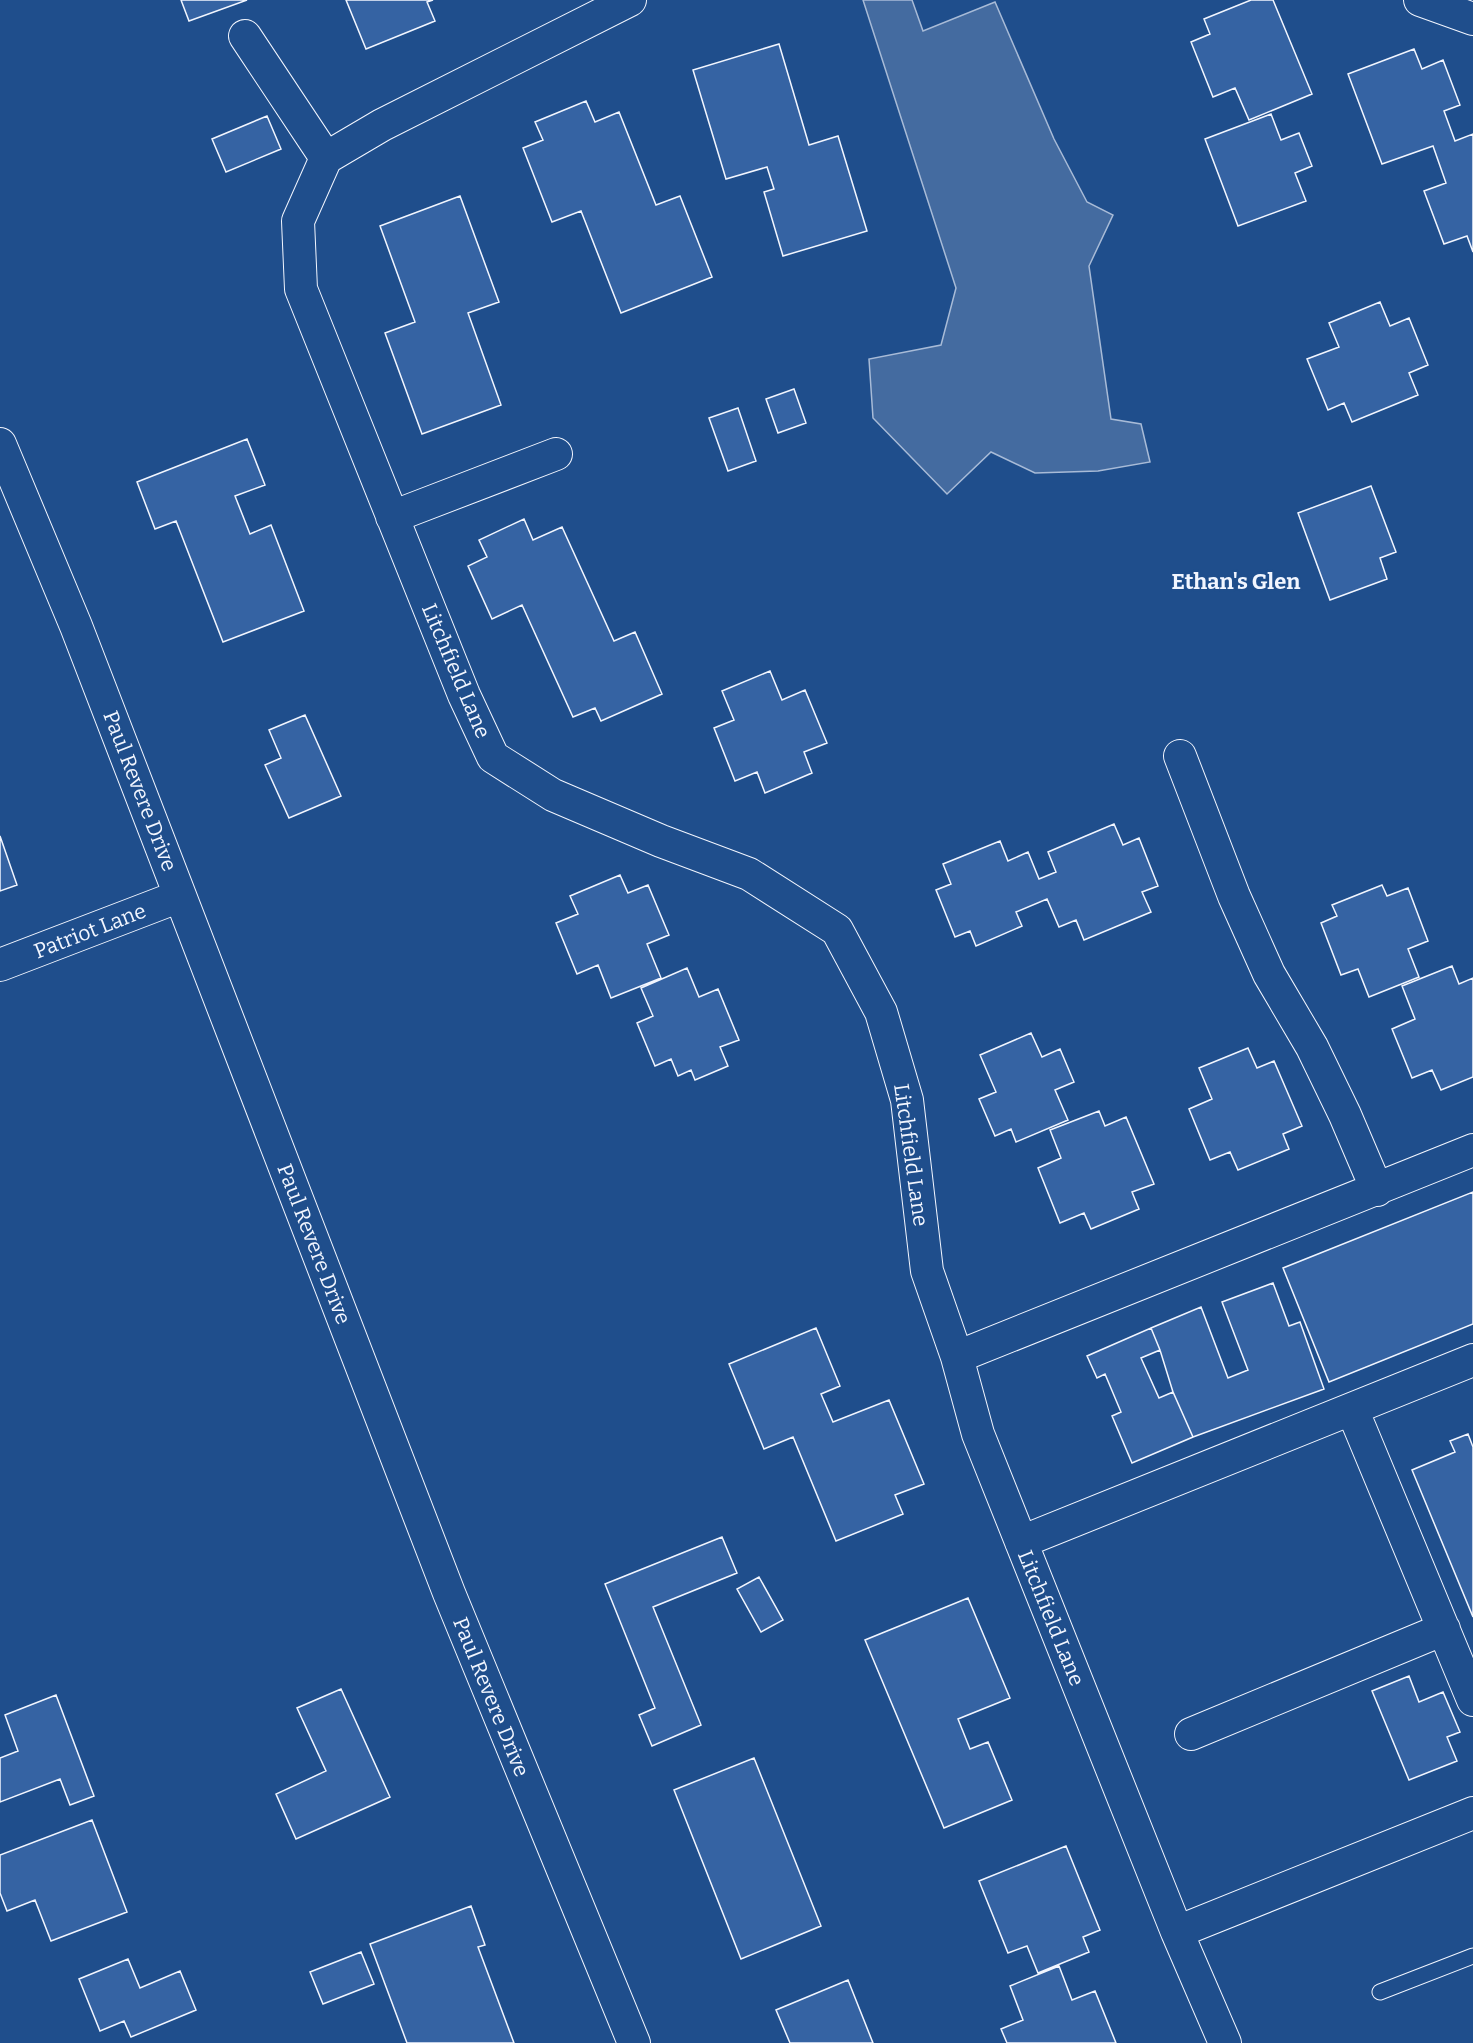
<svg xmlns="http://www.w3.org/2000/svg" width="1473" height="2043" viewBox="0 0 1473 2043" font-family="Bitter,serif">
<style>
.water{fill:#446ba0;stroke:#a8bbd7;stroke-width:1.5}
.building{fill:#3563a3;stroke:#f2f6ff;stroke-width:1.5}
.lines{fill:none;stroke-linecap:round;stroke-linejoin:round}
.lane-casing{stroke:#f2f6ff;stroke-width:17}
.street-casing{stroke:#f2f6ff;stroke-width:34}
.lane{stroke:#1f4e8c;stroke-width:15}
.street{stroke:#1f4e8c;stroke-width:32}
.labels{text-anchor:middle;stroke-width:4.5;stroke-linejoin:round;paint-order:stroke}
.street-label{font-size:21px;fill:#f2f6ff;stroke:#1f4e8c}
.neighbourhood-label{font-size:22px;font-weight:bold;fill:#f2f6ff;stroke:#1f4e8c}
</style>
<rect width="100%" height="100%" fill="#1f4e8c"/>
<path class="water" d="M 863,0 L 912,0 L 923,31 L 995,2 L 1054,139 L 1087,202 L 1113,215 L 1089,266 L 1111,419 L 1141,424 L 1150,462 L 1098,471 L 1035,473 L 991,452 L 947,494 L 873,418 L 869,359 L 941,345 L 956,288 Z"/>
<path class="building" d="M 181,0 L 247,0 L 189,21 Z
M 346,0 L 433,0 L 427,2 L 435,21 L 366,49 Z
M 1251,0 L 1273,0 L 1312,94 L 1249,120 L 1235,88 L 1213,97 L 1191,42 L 1210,34 L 1204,19 Z
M 779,44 L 809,145 L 838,136 L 867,231 L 783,256 L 764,192 L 774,189 L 767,167 L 726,179 L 693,70 Z
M 1414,49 L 1422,69 L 1443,60 L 1460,105 L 1444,111 L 1455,141 L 1473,134 L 1473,252 L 1467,236 L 1444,244 L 1424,191 L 1446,183 L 1433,146 L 1382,164 L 1348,74 Z
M 586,101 L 595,122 L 619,112 L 656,205 L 680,196 L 712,277 L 621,313 L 581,211 L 552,222 L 523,148 L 543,140 L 535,122 Z
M 1271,114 L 1281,140 L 1299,133 L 1312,166 L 1295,173 L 1306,201 L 1238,226 L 1205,139 Z
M 267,116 L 281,149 L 226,172 L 212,139 Z
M 460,196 L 499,302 L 468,313 L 501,405 L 422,434 L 385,333 L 415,322 L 380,226 Z
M 1380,302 L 1390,326 L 1409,318 L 1428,365 L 1409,373 L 1418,395 L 1352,422 L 1344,403 L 1328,410 L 1307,359 L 1339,347 L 1329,323 Z
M 794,389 L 806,423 L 778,433 L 766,399 Z
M 738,408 L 756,461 L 728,471 L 709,418 Z
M 247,439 L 265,485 L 235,496 L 250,534 L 271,525 L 304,611 L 223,642 L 176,521 L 155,529 L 137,482 Z
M 1371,486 L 1396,552 L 1380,558 L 1387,579 L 1330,600 L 1298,513 Z
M 524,519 L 533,540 L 562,527 L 614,641 L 635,632 L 662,694 L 601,721 L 595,708 L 573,717 L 522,605 L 492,619 L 468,566 L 487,557 L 479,540 Z
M 770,671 L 782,700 L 805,690 L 827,743 L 804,752 L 812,773 L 765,793 L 757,772 L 735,781 L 714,728 L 734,720 L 722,691 Z
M 305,715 L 341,796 L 289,818 L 265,765 L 281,758 L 269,730 Z
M 1114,824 L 1123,845 L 1139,838 L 1158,886 L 1142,892 L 1151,912 L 1084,940 L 1076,920 L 1059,927 L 1047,899 L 1016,912 L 1022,926 L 976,946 L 970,931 L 955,937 L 936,890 L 951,884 L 943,864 L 1000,841 L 1008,861 L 1028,852 L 1039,879 L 1056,872 L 1048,852 Z
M 0,836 L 17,885 L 0,891 Z
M 620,875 L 628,893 L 648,885 L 669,935 L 647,944 L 661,978 L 611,998 L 598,965 L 577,974 L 556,923 L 578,914 L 570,896 Z
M 1382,885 L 1387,896 L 1408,888 L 1428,941 L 1408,949 L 1419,977 L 1369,997 L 1358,969 L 1341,975 L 1321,923 L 1337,916 L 1332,905 Z
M 1452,966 L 1459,984 L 1473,978 L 1473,1077 L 1441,1090 L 1432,1070 L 1412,1078 L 1392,1029 L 1415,1019 L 1402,986 Z
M 687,968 L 699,997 L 718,989 L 739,1040 L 720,1047 L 728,1066 L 695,1080 L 691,1070 L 678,1076 L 671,1059 L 655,1066 L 637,1023 L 653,1016 L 641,988 Z
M 1031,1033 L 1042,1057 L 1060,1049 L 1074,1082 L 1055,1090 L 1068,1120 L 1016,1142 L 1011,1129 L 995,1136 L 979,1099 L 996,1092 L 980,1055 Z
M 1248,1048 L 1257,1068 L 1274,1061 L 1302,1126 L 1283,1134 L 1289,1149 L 1238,1170 L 1230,1152 L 1210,1160 L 1189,1109 L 1212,1099 L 1199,1068 Z
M 1099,1111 L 1105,1126 L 1126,1117 L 1154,1184 L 1132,1192 L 1139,1209 L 1091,1229 L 1084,1213 L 1060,1223 L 1038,1168 L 1061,1158 L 1050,1130 Z
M 1473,1192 L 1473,1324 L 1329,1382 L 1283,1268 Z
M 1273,1283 L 1289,1326 L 1300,1322 L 1324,1389 L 1193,1437 L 1173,1392 L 1160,1350 L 1151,1328 L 1201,1307 L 1228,1378 L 1248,1370 L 1222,1302 Z
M 816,1328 L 840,1386 L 821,1394 L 833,1422 L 889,1400 L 924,1484 L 895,1495 L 903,1514 L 836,1541 L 793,1437 L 764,1449 L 729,1364 Z
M 1151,1328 L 1160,1350 L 1141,1358 L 1159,1398 L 1173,1392 L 1193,1437 L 1132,1463 L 1112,1416 L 1121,1412 L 1105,1374 L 1097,1378 L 1087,1356 Z
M 1468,1434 L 1473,1447 L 1473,1617 L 1412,1470 L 1455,1452 L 1450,1441 Z
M 722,1537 L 737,1573 L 653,1607 L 701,1725 L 652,1746 L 639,1715 L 655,1708 L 605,1584 Z
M 759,1577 L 783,1620 L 761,1632 L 737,1589 Z
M 968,1598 L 1010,1698 L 958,1719 L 970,1749 L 988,1742 L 1012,1800 L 944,1828 L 865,1640 Z
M 1409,1676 L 1419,1702 L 1443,1692 L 1460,1732 L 1447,1737 L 1457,1761 L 1409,1780 L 1372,1691 Z
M 341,1689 L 390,1797 L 296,1839 L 276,1794 L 326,1771 L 297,1708 Z
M 56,1695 L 94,1796 L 70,1805 L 60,1779 L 0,1802 L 0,1758 L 18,1751 L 5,1715 Z
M 754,1758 L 821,1926 L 741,1959 L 674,1790 Z
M 92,1820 L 127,1912 L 51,1941 L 35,1900 L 7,1911 L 0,1893 L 0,1855 Z
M 1066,1846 L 1100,1930 L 1083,1937 L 1089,1952 L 1038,1973 L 1027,1946 L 1008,1953 L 979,1881 Z
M 471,1906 L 485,1945 L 478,1947 L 514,2043 L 407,2043 L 370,1944 Z
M 361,1952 L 374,1984 L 323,2004 L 310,1972 Z
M 128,1959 L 140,1988 L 180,1971 L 196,2010 L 131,2037 L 124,2021 L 100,2031 L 79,1979 Z
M 1059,1966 L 1072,2000 L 1095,1991 L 1116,2043 L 1007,2043 L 1001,2029 L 1023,2020 L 1010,1986 Z
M 848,1980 L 873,2043 L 790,2043 L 776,2010 Z"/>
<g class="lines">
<defs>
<path id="lane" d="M 1380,1992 L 1473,1956"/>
<path id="street" d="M 1420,0 L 1473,19
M 245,36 L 326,158
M 326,158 L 298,221 L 301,289 L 464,695 L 493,757 L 553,795 L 661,841 L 749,874 L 837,930 L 881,1012 L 907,1100 L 927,1271 L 957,1357 L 978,1434 L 1177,1932 L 1225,2043
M 326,158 L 382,125 L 630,0
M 0,444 L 76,626 L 449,1593 L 634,2043
M 392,517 L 556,454
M 1180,756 L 1234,896 L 1269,974 L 1312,1047 L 1345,1115 L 1377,1190
M 0,965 L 180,896
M 957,1357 L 1473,1150
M 1352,1409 L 1473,1700
M 1021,1542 L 1473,1360
M 1191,1734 L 1444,1629
M 1177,1932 L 1473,1813"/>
</defs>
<use href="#lane" class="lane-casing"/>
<use href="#street" class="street-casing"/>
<use href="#lane" class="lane"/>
<use href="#street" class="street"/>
</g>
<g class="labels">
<g class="street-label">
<text transform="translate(456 671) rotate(67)" y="7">Litchfield Lane</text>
<text transform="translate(140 791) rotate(69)" y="7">Paul Revere Drive</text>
<text transform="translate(90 931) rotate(-21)" y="7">Patriot Lane</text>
<text transform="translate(911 1155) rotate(82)" y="7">Litchfield Lane</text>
<text transform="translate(314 1244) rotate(69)" y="7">Paul Revere Drive</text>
<text transform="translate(1051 1618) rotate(68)" y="7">Litchfield Lane</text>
<text transform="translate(491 1697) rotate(68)" y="7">Paul Revere Drive</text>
</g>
<g class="neighbourhood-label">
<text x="1236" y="589">Ethan's Glen</text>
</g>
</g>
</svg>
